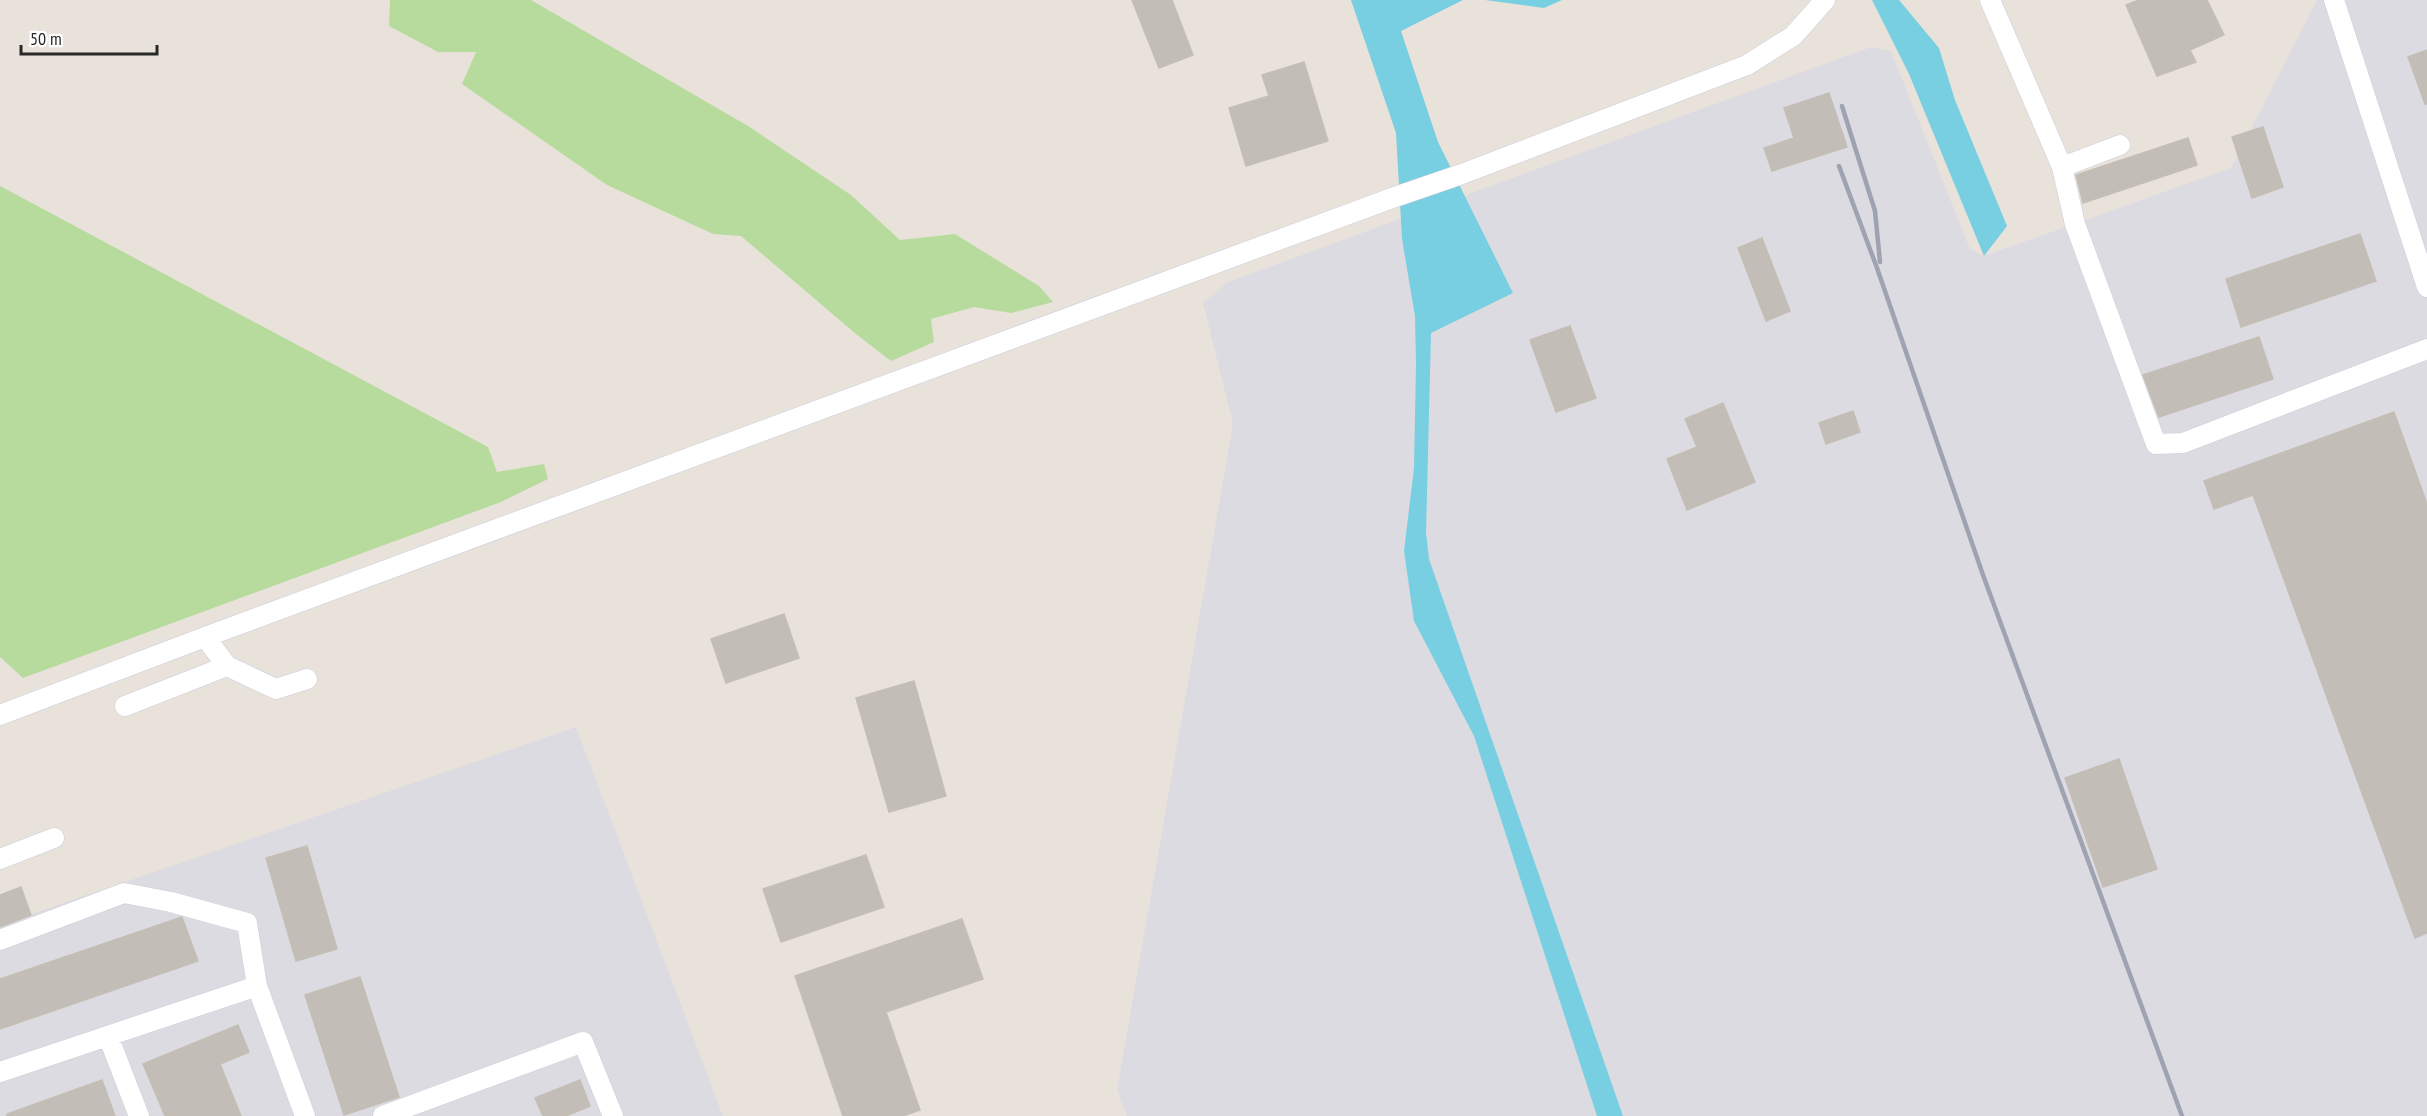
<svg xmlns="http://www.w3.org/2000/svg" width="2427" height="1116" viewBox="0 0 2427 1116" font-family="'PT Sans Narrow',sans-serif">
<style>
.industrial{fill:#dddbe2}
.green{fill:#b7db9d}
.water{fill:#78cfe1}
.building{fill:#c2bdb7;stroke:#c4beb5;stroke-width:1.5}
.lines{fill:none;stroke-linecap:round;stroke-linejoin:round}
.minor-casing{stroke:#caced9;stroke-width:21}
.minor{stroke:#fff;stroke-width:20}
.rail{stroke:#9fa3b1;stroke-width:4.5}
</style>
<rect width="100%" height="100%" fill="#e9e2db"/>
<path class="industrial" d="M 2317,0 L 2427,0 L 2427,1116 L 1127,1116 L 1117,1090 L 1233,424 L 1203,303 L 1228,282 L 1871,47 L 1891,51 L 1970,249 L 1984,256 L 2231,168 Z
M 576,727 L 723,1116 L 0,1116 L 0,925 Z"/>
<path class="green" d="M 390,0 L 531,0 L 748,126 L 851,195 L 900,240 L 955,234 L 1039,286 L 1053,302 L 1011,313 L 974,307 L 931,319 L 934,342 L 891,361 L 856,334 L 741,236 L 713,234 L 607,185 L 462,84 L 476,52 L 438,52 L 389,26 Z
M 0,186 L 488,447 L 497,472 L 544,464 L 548,479 L 501,502 L 23,678 L 0,657 Z"/>
<path class="water" d="M 1351,0 L 1463,0 L 1401,31 L 1438,142 L 1513,293 L 1431,333 L 1426,533 L 1429,559 L 1623,1116 L 1597,1116 L 1474,736 L 1414,621 L 1404,551 L 1414,468 L 1416,364 L 1415,316 L 1402,239 L 1396,133 Z
M 1485,0 L 1562,0 L 1544,8 Z
M 1872,0 L 1899,0 L 1939,48 L 1955,100 L 2007,226 L 1984,256 L 1909,74 Z"/>
<path class="building" d="M 1132,0 L 1172,0 L 1193,55 L 1159,68 Z
M 2139,0 L 2207,0 L 2224,35 L 2190,50 L 2196,62 L 2157,76 L 2126,5 Z
M 2427,50 L 2427,104 L 2425,104 L 2408,57 Z
M 1304,62 L 1328,141 L 1246,166 L 1229,108 L 1269,96 L 1262,75 Z
M 1829,93 L 1847,147 L 1772,171 L 1764,148 L 1794,138 L 1784,108 Z
M 2263,127 L 2283,187 L 2252,198 L 2232,137 Z
M 2188,138 L 2197,165 L 2083,203 L 2076,175 Z
M 2360,234 L 2376,281 L 2241,327 L 2226,279 Z
M 1762,238 L 1790,311 L 1766,321 L 1738,248 Z
M 1570,326 L 1596,398 L 1556,412 L 1530,340 Z
M 2259,337 L 2273,379 L 2159,417 L 2143,375 Z
M 1723,403 L 1755,482 L 1687,510 L 1667,459 L 1697,447 L 1685,419 Z
M 1853,411 L 1860,432 L 1826,444 L 1819,423 Z
M 2394,412 L 2427,504 L 2427,933 L 2415,938 L 2253,495 L 2214,509 L 2204,481 Z
M 784,614 L 799,658 L 726,683 L 711,639 Z
M 914,681 L 946,796 L 889,812 L 856,698 Z
M 2119,759 L 2157,869 L 2103,887 L 2065,778 Z
M 307,846 L 337,949 L 296,961 L 266,858 Z
M 866,855 L 884,907 L 781,942 L 763,889 Z
M 21,887 L 31,915 L 0,927 L 0,895 Z
M 182,917 L 198,961 L 0,1029 L 0,979 Z
M 962,919 L 983,979 L 886,1012 L 920,1110 L 903,1116 L 843,1116 L 795,976 Z
M 360,977 L 399,1097 L 344,1115 L 305,995 Z
M 238,1025 L 249,1052 L 220,1064 L 241,1116 L 165,1116 L 143,1064 Z
M 102,1080 L 115,1116 L 7,1116 L 7,1114 Z
M 580,1080 L 590,1106 L 566,1116 L 543,1116 L 535,1098 Z"/>
<g class="lines">
<defs>
<path id="minor" d="M 1990,0 L 2062,167 L 2120,145
M 2334,0 L 2427,287
M 2062,167 L 2075,224 L 2156,444 L 2183,443 L 2427,349
M 227,666 L 276,689 L 307,679
M 125,706 L 227,666 L 205,637
M 0,715 L 205,637 L 1392,198 L 1462,174 L 1747,65 L 1793,36 L 1825,0
M 0,859 L 54,838
M 0,940 L 124,893 L 171,902 L 247,923 L 257,986 L 0,1072
M 257,986 L 305,1116
M 108,1036 L 139,1116
M 383,1116 L 583,1042 L 613,1116"/>
</defs>
<use href="#minor" class="minor-casing"/>
<use href="#minor" class="minor"/>
<path class="rail" d="M 1842,106 L 1875,211 L 1880,262
M 1839,166 L 1877,268 L 1983,575 L 2182,1116"/>
</g>
<path d="M21 45v9h136v-9" fill="none" stroke="#282828" stroke-width="3"/>
<text x="30" y="45" font-size="18" fill="#282828" stroke="#ffffff" stroke-width="4.5" paint-order="stroke">50 m</text>
</svg>
